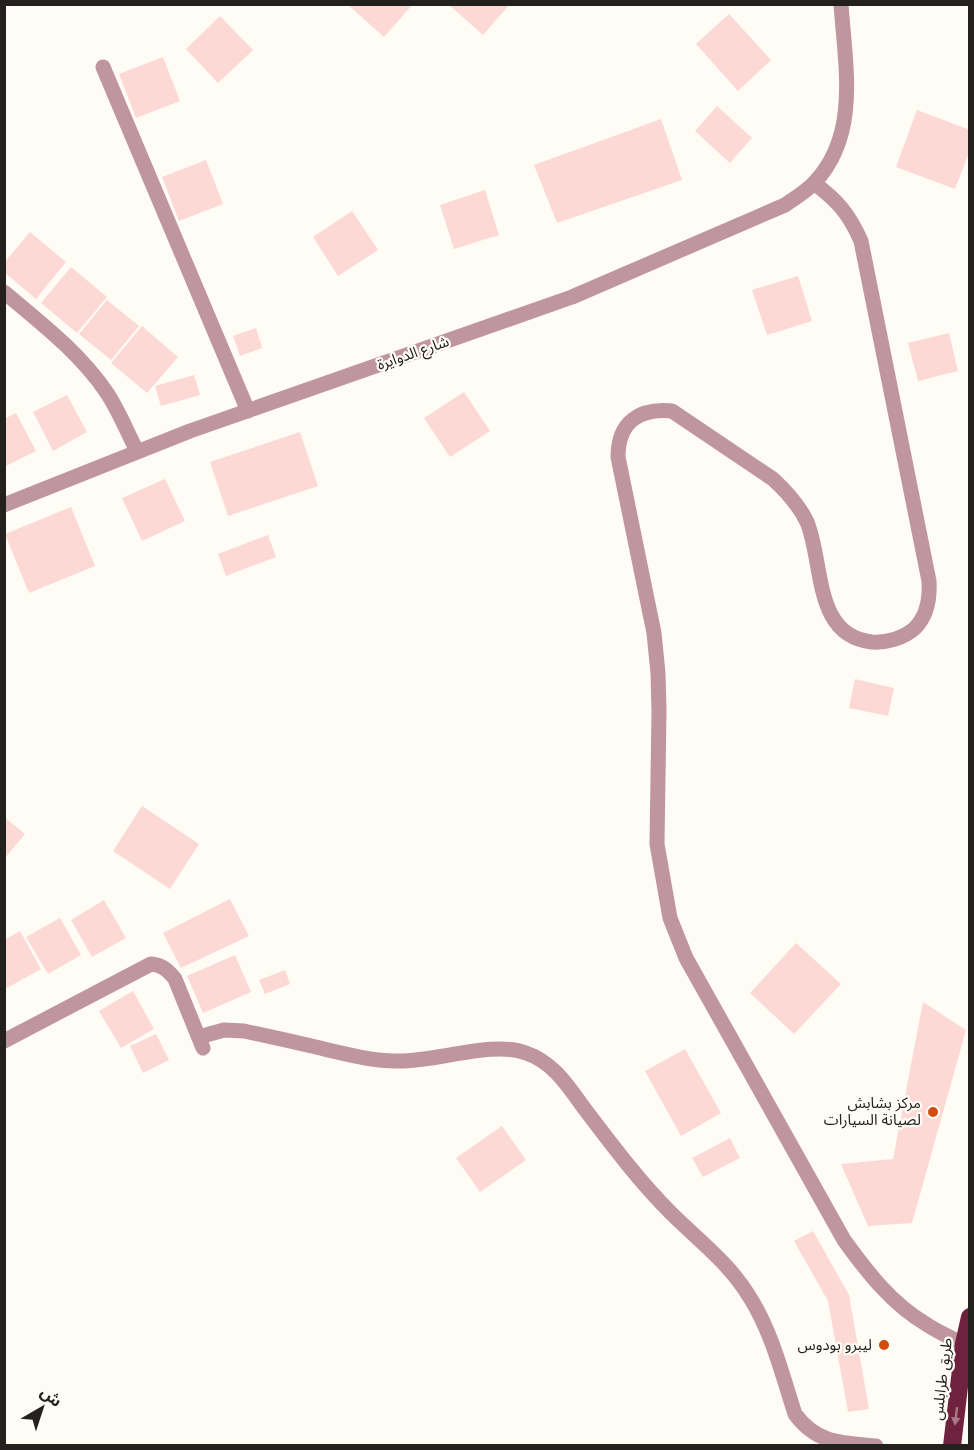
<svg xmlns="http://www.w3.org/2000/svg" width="974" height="1450" viewBox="0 0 974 1450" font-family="'DM Sans','Noto Sans Arabic',sans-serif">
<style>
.building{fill:#fdd9d6}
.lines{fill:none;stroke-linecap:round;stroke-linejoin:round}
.street{stroke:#bf96a0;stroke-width:15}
.highway{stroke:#6f223d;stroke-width:18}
.oneway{fill:#a97987}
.poi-dot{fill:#d24c12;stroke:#fffbf5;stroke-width:2}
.labels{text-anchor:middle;stroke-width:4.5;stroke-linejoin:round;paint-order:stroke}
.street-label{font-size:15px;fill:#23211e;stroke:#fffbf5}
.poi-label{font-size:15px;fill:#23211e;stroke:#fffbf5;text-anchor:end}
</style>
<rect width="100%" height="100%" fill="#fffbf5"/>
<path class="building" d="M 347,4 L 413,4 L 384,37 Z
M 448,4 L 510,4 L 483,35 Z
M 729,14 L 771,60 L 738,91 L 696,44 Z
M 220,16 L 253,50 L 218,83 L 186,49 Z
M 163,57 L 180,101 L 136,118 L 119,74 Z
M 717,106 L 752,138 L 730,163 L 695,131 Z
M 917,110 L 970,130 L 970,150 L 955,189 L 896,167 Z
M 661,119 L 682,180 L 557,223 L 534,165 Z
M 206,160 L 223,204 L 179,221 L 162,177 Z
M 485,190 L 499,235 L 454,249 L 440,205 Z
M 352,211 L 378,250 L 338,276 L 313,237 Z
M 30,232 L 66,262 L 36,299 L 4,272 L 4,263 Z
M 71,267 L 107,297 L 77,333 L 41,303 Z
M 798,276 L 812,321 L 767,335 L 752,290 Z
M 107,300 L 139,326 L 111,360 L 79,334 Z
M 142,326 L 178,357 L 147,393 L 111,363 Z
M 256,328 L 262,348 L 240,356 L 233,336 Z
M 949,333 L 958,371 L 918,381 L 908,343 Z
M 194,375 L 200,395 L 161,406 L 155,386 Z
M 464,392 L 490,431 L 450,457 L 424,418 Z
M 67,395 L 87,432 L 53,451 L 33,412 Z
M 16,413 L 36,451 L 4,467 L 4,419 Z
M 300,432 L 318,486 L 228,516 L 210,462 Z
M 165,479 L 185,521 L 142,541 L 122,498 Z
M 71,507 L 95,566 L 29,593 L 5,534 Z
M 268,535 L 276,557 L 226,576 L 218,554 Z
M 855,679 L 894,688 L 888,716 L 849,708 Z
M 142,806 L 199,844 L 170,889 L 113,851 Z
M 4,817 L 25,834 L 4,859 Z
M 230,899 L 249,936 L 181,968 L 163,933 Z
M 104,900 L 126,938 L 92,957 L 71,920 Z
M 60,918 L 81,955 L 48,974 L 26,937 Z
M 20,931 L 41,969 L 7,988 L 4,983 L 4,940 Z
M 796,943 L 841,984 L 794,1034 L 750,993 Z
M 235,955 L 251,992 L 203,1013 L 187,976 Z
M 285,970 L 290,984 L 265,994 L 259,980 Z
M 133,991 L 154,1029 L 121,1048 L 99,1011 Z
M 923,1002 L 966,1030 L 912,1223 L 868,1226 L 841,1164 L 893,1159 Z
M 156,1034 L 169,1060 L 143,1073 L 130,1046 Z
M 685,1049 L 721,1113 L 681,1136 L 645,1071 Z
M 502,1126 L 526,1160 L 480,1192 L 456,1158 Z
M 730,1138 L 740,1158 L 703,1177 L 692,1158 Z
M 813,1231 L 849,1295 L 869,1409 L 848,1412 L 828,1301 L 794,1241 Z"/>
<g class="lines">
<path class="street" d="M 103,67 L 248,411
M 814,183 C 838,201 849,214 861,241 L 929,581 C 930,598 928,615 915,628 C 904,638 887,643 872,642 C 813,636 824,563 807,522 C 799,505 787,492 773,479 L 672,411 C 639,408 618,422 618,457 L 654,633 L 658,673 L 659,711 L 657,844 L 670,918 L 686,958 L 844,1240 C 867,1272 892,1304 926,1324 C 938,1332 951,1338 964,1344
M 4,292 C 41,323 80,353 107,393 C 119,411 127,432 137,451
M 4,505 L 190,431 L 572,297 L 785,205 C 795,198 807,191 815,182 C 860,134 845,65 841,4
M 199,1037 L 224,1030 L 244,1031 C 272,1037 300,1043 328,1050 C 350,1055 373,1061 395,1061 C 434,1063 492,1040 526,1053 C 553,1062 568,1086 584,1108 C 612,1145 639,1181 671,1213 C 698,1240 729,1263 749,1296 C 772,1332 782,1374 795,1414 C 817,1444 842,1443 876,1446
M 4,1041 L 151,964 C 162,965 168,970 175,979 L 203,1048"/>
<path class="highway" d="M 952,1446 L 964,1344 L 970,1317"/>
</g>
<defs><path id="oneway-solid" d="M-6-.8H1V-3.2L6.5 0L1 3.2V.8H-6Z" transform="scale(1.5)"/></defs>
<use class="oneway" href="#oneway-solid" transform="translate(956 1416) rotate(97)"/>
<g class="poi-dot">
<circle cx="933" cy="1112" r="6"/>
<circle cx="884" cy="1345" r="6"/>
</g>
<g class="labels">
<g class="street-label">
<text transform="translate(413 353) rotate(-19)" y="5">شارع الدوايرة</text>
<text transform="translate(942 1379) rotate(-83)" y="5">طريق طرابلس</text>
</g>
<g class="poi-label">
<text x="921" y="1108">مركز بشابش<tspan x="921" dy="17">لصيانة السيارات</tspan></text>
<text x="872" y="1350">ليبرو بودوس</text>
</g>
</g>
<rect width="974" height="1450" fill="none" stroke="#23211e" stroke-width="12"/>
<g transform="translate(42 1408) rotate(39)" stroke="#fffbf5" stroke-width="4.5" paint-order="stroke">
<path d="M0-4.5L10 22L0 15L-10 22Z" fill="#23211e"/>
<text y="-9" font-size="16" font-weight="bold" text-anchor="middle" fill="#23211e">ش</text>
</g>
</svg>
